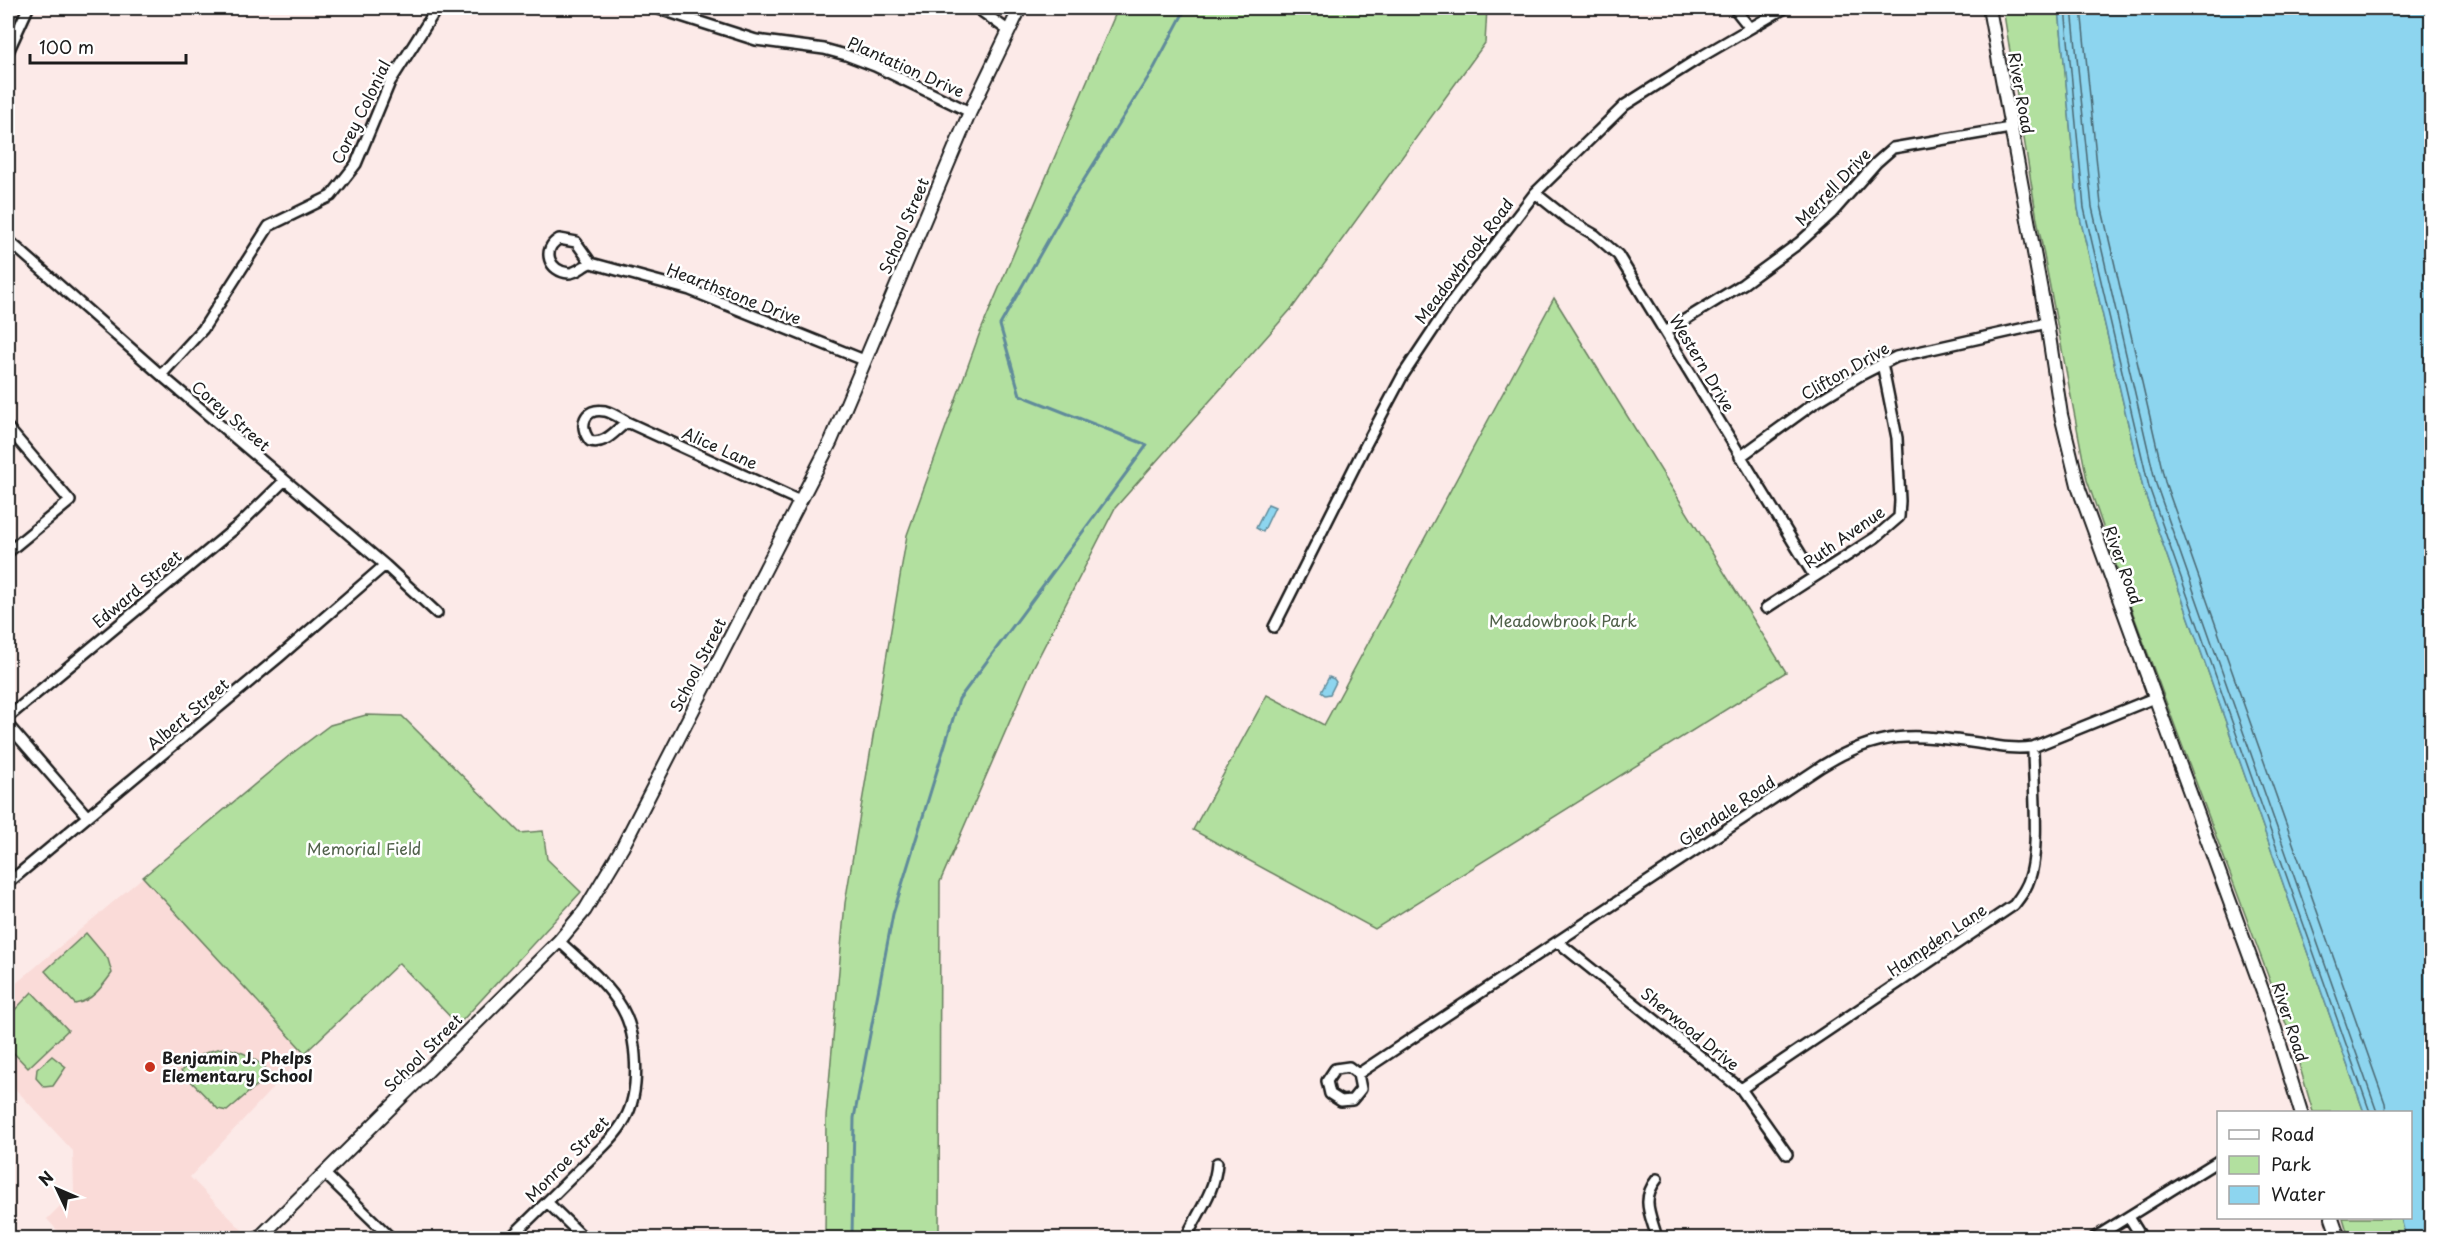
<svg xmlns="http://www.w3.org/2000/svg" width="2439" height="1246" viewBox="0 0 2439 1246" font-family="'Playpen Sans',sans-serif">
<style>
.built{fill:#fadbd8}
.green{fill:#b2e09f;stroke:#677e5e;stroke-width:1.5}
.water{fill:#8dd5ef;stroke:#608b9b;stroke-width:1.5}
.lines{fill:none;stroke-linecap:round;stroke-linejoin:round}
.shore{stroke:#496670;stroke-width:1.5}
.stream{stroke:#608b9b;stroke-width:3}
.minor-casing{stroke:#1c1c1c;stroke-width:14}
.tertiary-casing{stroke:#1c1c1c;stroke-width:16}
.minor{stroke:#fff;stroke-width:9}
.tertiary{stroke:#fff;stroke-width:12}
.poi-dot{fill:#c8321e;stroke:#fff;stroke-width:2}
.labels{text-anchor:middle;stroke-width:5;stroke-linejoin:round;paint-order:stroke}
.street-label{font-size:16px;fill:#1c1c1c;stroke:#fff}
.park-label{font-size:16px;fill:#50614a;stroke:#fff}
.poi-label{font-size:16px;font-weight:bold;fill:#1c1c1c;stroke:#fff;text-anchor:start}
</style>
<rect width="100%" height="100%" fill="#fceae8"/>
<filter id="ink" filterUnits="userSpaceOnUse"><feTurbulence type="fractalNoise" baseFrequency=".0167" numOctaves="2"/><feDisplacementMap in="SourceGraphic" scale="12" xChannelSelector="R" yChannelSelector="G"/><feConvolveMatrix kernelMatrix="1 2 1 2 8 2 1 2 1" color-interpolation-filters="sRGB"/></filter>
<g filter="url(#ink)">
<path class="built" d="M 143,877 L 305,1053 L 190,1177 L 244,1232 L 237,1238 L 64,1238 L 47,1219 L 74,1192 L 73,1151 L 8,1081 L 8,990 Z"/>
<path class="green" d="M 1118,8 L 1487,8 L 1485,43 L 1293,307 L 1115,508 L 1033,668 L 940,882 L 939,1238 L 825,1238 L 826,1117 L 845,903 L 907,535 L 979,335 Z
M 2003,8 L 2059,8 L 2078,209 L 2143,488 L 2364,1112 L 2313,1112 L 2292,1040 L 2128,600 L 2087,480 L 2037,219 Z
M 1554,298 L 1786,672 L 1375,929 L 1193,830 L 1267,695 L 1324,725 Z
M 366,715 L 402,716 L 520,833 L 543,831 L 547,859 L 581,892 L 458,1025 L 399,963 L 305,1053 L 143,877 L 290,755 L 330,725 Z
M 86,933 L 108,959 L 112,973 C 102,987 92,1001 75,1004 L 45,971 Z
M 32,992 L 68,1030 L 28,1068 L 8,1047 L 8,1017 Z
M 223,1048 C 242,1050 257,1058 270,1074 L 227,1111 L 218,1109 L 181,1071 C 193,1058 205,1051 223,1048 Z
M 52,1056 L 66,1067 L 53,1086 L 44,1087 L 36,1078 L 37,1069 Z
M 2343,1218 L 2401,1218 L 2406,1238 L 2349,1238 Z"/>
<path class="water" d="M 2059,8 L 2431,8 L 2431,1238 L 2406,1238 L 2401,1218 L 2410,1218 L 2410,1112 L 2364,1112 L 2143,488 L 2078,209 Z
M 1268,504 L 1275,507 L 1263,532 L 1256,528 Z
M 1329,677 L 1334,679 L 1336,682 L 1330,694 L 1325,695 L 1321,692 Z"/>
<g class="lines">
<path class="shore" d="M 2065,8 L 2084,208 L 2149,487 L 2370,1112
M 2072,8 L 2092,207 L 2156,484 L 2377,1112
M 2081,8 L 2101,205 L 2165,482 L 2385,1103 L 2386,1112"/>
<path class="stream" d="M 852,1238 L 854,1118 L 893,914 L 959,699 L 1147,445 L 1020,395 L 1000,325 L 1068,205 L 1154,68 L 1186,8"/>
<defs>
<path id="minor" d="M 656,8 L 756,40 L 824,49 L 846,55 L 875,66 L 970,112
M 977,8 L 1009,31
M 1734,8 L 1750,28
M 8,52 L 28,8
M 1535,193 L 1569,220 L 1595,235 L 1618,255 L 1814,576
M 8,240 L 161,375 L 385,565 L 437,613
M 591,263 C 583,265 578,273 569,273 C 549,272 541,249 559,239 L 576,242 L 591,263 L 690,290 L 864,360
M 1665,332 L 1743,284 L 1799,243 L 1831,214 L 1876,163 L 1893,148 L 2010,128
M 161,375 L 203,329 L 269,226 L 331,196 L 356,164 L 390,82 L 437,8
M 627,422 C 620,418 613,413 605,411 C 584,407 578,426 590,441 C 606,445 614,431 627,422 L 800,501
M 8,428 L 70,501 L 8,552
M 1740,457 L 1813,404 L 1859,376 L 1896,357 L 2047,323
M 1766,608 L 1876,537 L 1899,517 L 1900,501 L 1897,438 L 1882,363
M 1274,627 L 1362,452 L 1403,375 L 1455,297 L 1535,193 L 1625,105 L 1704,55 L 1785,8
M 8,717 L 239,525 L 284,481
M 8,725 L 87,816
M 8,883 L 279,657 L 385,565
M 1558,942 L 1741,1089 L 1787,1154
M 1358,1074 L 1361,1089 L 1352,1100 L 1341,1101 L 1330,1094 L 1327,1081 L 1335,1069 L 1349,1067 L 1358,1074 L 1822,766 C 1880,730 1913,734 1978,743 C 1996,746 2014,750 2033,747 L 2154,698
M 1741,1089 L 2014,905 C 2021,896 2027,888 2030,877 C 2040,847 2033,781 2033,747
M 325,1174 L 391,1238
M 1657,1179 C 1640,1200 1651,1215 1657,1238
M 547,1202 L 584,1238
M 2129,1217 L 2142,1238
M 510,1238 C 535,1214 560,1189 585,1164 C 599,1151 616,1136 625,1119 C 641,1091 638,1036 622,1008 C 607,982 580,961 559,941
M 1186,1238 C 1198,1212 1215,1192 1217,1163
M 2094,1238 L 2218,1161"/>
<path id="tertiary" d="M 1989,8 L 2047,323 L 2061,415 L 2079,489 L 2268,1006 L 2301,1112
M 2332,1218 L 2339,1238
M 259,1238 L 559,941 L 585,910 L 622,848 L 831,441 L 970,112 L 1020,8"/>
</defs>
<use href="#minor" class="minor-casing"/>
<use href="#tertiary" class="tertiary-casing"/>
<use href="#minor" class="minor"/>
<use href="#tertiary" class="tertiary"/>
</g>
</g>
<circle class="poi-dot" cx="150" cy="1067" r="6"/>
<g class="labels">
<g class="street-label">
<text transform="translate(906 67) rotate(24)" y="6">Plantation Drive</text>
<text transform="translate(2021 93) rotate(80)" y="6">River Road</text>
<text transform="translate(361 112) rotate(-64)" y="6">Corey Colonial</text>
<text transform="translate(1833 187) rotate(-46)" y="6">Merrell Drive</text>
<text transform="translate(904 226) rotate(-67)" y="6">School Street</text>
<text transform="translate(1464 261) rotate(-53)" y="6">Meadowbrook Road</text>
<text transform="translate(734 294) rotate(21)" y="6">Hearthstone Drive</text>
<text transform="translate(1702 363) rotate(59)" y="6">Western Drive</text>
<text transform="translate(1845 371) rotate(-30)" y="6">Clifton Drive</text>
<text transform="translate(231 416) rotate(41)" y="6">Corey Street</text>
<text transform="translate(720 448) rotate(24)" y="6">Alice Lane</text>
<text transform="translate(1844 537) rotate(-35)" y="6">Ruth Avenue</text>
<text transform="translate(2123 565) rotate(70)" y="6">River Road</text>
<text transform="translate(137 589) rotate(-40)" y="6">Edward Street</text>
<text transform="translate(698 665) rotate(-63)" y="6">School Street</text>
<text transform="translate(188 714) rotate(-40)" y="6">Albert Street</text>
<text transform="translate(1727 811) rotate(-34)" y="6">Glendale Road</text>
<text transform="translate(1937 940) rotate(-34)" y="6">Hampden Lane</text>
<text transform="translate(2290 1022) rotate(72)" y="6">River Road</text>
<text transform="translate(1690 1029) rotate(39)" y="6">Sherwood Drive</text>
<text transform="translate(423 1053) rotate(-45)" y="6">School Street</text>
<text transform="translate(567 1159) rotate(-46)" y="6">Monroe Street</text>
</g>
<g class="park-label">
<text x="1563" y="627">Meadowbrook Park</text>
<text x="364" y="855">Memorial Field</text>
</g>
<g class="poi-label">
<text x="162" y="1064">Benjamin J. Phelps<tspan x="162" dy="18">Elementary School</tspan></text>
</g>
</g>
<rect width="2439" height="1246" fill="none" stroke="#fff" stroke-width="30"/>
<rect x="15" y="15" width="2409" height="1216" fill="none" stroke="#1c1c1c" stroke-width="2" filter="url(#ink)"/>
<rect x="2217" y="1111" width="195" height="108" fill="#ffffff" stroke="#a4a4a4" stroke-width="1.5"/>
<rect x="2229" y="1130" width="30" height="9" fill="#ffffff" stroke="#a4a4a4" stroke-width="1.5"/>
<text x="2271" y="1141" font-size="18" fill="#1c1c1c">Road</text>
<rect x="2229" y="1156" width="30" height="18" fill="#b2e09f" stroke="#a4a4a4" stroke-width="1.5"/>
<text x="2271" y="1171" font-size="18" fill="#1c1c1c">Park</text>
<rect x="2229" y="1186" width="30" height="18" fill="#8dd5ef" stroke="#a4a4a4" stroke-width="1.5"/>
<text x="2271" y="1201" font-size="18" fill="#1c1c1c">Water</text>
<g transform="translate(57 1189) rotate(314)" stroke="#ffffff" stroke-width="4.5" paint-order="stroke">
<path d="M0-4.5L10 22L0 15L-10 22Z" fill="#1c1c1c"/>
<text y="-9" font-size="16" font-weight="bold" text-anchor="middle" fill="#1c1c1c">N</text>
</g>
<path d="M30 54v9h156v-9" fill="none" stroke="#1c1c1c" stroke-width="3"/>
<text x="39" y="54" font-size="18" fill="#1c1c1c" stroke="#ffffff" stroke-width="4.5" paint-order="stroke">100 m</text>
</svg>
